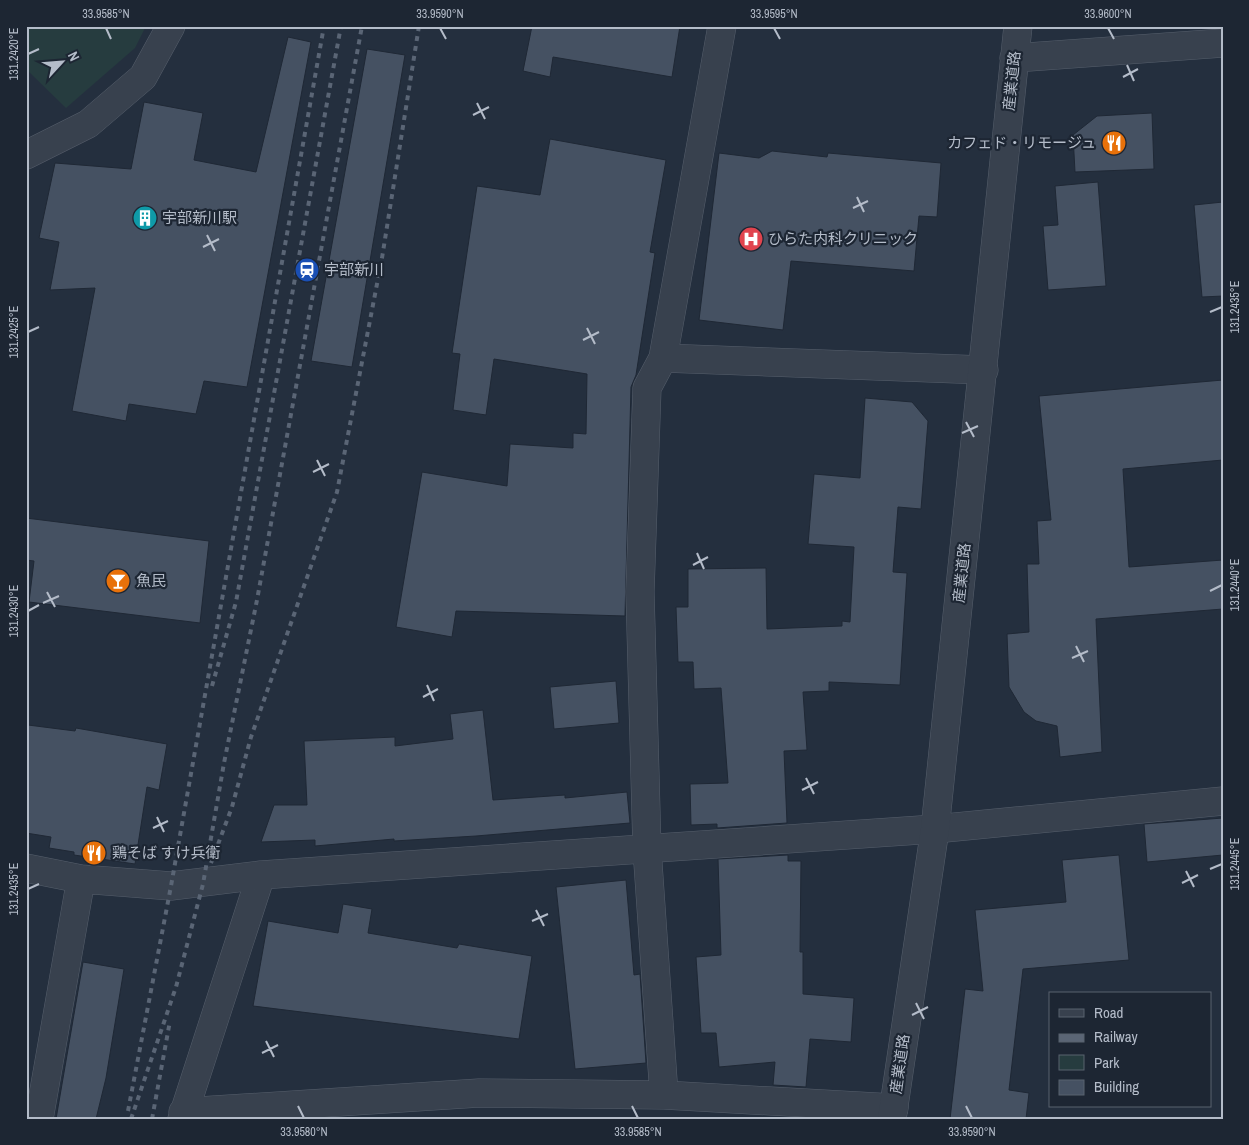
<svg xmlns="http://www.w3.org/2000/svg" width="1249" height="1145" viewBox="0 0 1249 1145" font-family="'Archivo Narrow','Noto Sans JP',sans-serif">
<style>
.green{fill:#263c3f}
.building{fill:#455162;stroke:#1f2835}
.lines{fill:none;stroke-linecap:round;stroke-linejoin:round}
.minor-casing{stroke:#565f6c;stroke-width:29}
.tertiary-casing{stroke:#565f6c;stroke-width:29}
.minor{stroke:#38414e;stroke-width:28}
.tertiary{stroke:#38414e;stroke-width:28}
.rail{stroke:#5a6575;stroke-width:4;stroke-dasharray:5 5;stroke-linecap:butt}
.ticks{fill:none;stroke:#b4bcc9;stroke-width:2}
.labels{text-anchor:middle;stroke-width:4.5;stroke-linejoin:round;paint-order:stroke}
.street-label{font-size:15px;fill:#b4bcc9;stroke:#1d2633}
.poi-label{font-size:15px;fill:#b4bcc9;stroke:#1d2633;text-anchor:start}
.neatline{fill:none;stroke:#b4bcc9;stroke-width:2}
.ticks-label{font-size:12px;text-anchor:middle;fill:#b4bcc9}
</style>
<rect width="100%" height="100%" fill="#242f3e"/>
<path class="green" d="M 26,26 L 146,26 L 135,48 L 66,108 L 26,69 Z"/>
<path class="building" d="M 532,26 L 680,26 L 672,77 L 553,57 L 550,77 L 523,71 Z
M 288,37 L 311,42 L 247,387 L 204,381 L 196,414 L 129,404 L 126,421 L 72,411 L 95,288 L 50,290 L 59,242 L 39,238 L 55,163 L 131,169 L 144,102 L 203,113 L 194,160 L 256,172 Z
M 367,49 L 405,55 L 352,367 L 311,361 Z
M 1152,113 L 1154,169 L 1075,172 L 1073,135 L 1097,116 Z
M 550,139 L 666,160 L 650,252 L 655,253 L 636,375 L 631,387 L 625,616 L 456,611 L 452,637 L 396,627 L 422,472 L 507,486 L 510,444 L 573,448 L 573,433 L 586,434 L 587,374 L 494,359 L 486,415 L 453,410 L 460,354 L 452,353 L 477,186 L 540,195 Z
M 772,151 L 827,157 L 828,153 L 941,163 L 937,217 L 919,216 L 914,271 L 791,261 L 783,330 L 699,320 L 719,153 L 759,158 Z
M 1098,182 L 1106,286 L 1048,290 L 1043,226 L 1058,225 L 1055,186 Z
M 1223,202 L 1223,296 L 1202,297 L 1194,205 Z
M 1223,380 L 1223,460 L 1123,469 L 1129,567 L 1223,560 L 1223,609 L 1096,619 L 1102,752 L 1060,757 L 1057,726 L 1036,721 L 1024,712 L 1009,687 L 1007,634 L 1029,632 L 1027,564 L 1039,564 L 1037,521 L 1051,520 L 1039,396 Z
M 865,398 L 912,402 L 928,421 L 921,509 L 898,507 L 893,572 L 907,573 L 900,685 L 829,682 L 829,691 L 803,692 L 807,750 L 784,751 L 787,823 L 717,828 L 717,824 L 691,825 L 690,784 L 728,783 L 721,688 L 694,689 L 693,662 L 678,662 L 676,607 L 688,607 L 688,569 L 766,568 L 767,629 L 842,626 L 842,621 L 850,622 L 854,547 L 808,544 L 814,474 L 860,478 Z
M 26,518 L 209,541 L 200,623 L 29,602 L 34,561 L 26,560 Z
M 616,681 L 619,723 L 554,729 L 550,687 Z
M 483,710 L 493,800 L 565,795 L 565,798 L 627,792 L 630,823 L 476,836 L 394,841 L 394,839 L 315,846 L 315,840 L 261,842 L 274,805 L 307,805 L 304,741 L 395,737 L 395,746 L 453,739 L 450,714 Z
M 28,725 L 75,731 L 76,728 L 167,744 L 159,790 L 147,787 L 135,864 L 74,855 L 74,852 L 49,848 L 51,837 L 26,833 L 26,740 Z
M 1223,818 L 1223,855 L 1147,862 L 1144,824 Z
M 788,855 L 788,861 L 801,861 L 800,952 L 803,952 L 803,994 L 854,998 L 851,1042 L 810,1039 L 806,1087 L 773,1085 L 775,1062 L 719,1067 L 716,1033 L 701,1033 L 696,957 L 721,955 L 718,859 Z
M 1119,855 L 1129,960 L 1023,969 L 1009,1090 L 1029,1093 L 1026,1119 L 950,1119 L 965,989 L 983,991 L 975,910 L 1066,902 L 1062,860 Z
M 626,880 L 634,975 L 640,974 L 646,1063 L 575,1069 L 556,887 Z
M 343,904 L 372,909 L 368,933 L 457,948 L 459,944 L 532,956 L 519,1039 L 253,1006 L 268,921 L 338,933 Z
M 83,962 L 124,969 L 106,1078 L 96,1119 L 56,1119 Z"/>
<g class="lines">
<defs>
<path id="minor" d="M 26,155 L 88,124 L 143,77 L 171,26
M 663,358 L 984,370
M 26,868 L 81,879 L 171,886 L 261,875 L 935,829 L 1223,801
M 664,1095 L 647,849 L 640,592 L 647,388 L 663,358 L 722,26
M 183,1112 L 479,1093 L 664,1095 L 894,1108
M 39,1119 L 81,879
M 182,1119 L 261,875"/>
<path id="tertiary" d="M 1014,58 L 1223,43
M 892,1119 L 935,829 L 1018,26"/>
</defs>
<use href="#minor" class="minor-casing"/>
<use href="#tertiary" class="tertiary-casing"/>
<use href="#minor" class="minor"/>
<use href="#tertiary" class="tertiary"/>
<path class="rail" d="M 212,686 L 236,602 L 341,26
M 211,863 L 232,807 L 251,737 L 337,492 L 382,258 L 419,26
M 128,1111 L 171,886 L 324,26
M 131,1119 L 176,987 L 203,884 L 224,763 L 257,600 L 362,26
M 152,1119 L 170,1021"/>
</g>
<path class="ticks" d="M 106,28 L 111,39M 440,28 L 446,39M 774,28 L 780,39M 1108,28 L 1114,39M 28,54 L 39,49M 1127,65 L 1134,81M 1123,77 L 1138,69M 477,103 L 485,119M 473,115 L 489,107M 857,197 L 864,212M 853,208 L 868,201M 207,235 L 215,251M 203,247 L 219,239M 1210,312 L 1222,307M 587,328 L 595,344M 28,332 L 39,327M 583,340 L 599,332M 966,422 L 974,437M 962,433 L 978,426M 317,460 L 325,476M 313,472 L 329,464M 697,553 L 704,569M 693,565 L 708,557M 1210,591 L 1222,585M 47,592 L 55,607M 43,603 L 59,596M 28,611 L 39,605M 1076,646 L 1084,662M 1072,658 L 1088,651M 427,685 L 434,701M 423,697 L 438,689M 806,778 L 814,794M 802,790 L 818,782M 157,817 L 164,832M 153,828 L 168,821M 1210,869 L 1222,864M 1186,871 L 1194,887M 1182,883 L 1198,875M 28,889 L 39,884M 536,910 L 544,926M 532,921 L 548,914M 916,1003 L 924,1019M 912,1015 L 928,1007M 266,1041 L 274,1057M 262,1053 L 278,1045M 298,1106 L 304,1118M 632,1106 L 638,1118M 966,1106 L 972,1118"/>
<defs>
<symbol id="restaurant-disc" viewBox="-11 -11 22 22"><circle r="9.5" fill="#e8710a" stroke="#1d2633"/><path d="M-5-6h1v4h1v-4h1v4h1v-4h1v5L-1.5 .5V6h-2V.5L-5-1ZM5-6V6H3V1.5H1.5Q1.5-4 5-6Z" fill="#fff"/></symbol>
<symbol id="building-disc" viewBox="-11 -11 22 22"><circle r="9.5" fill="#0f9aa8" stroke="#1d2633"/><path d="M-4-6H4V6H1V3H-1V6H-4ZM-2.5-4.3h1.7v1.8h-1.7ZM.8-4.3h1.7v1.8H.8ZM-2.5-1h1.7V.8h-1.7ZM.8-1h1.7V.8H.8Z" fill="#fff"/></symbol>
<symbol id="hospital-disc" viewBox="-11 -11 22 22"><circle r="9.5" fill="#e0444e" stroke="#1d2633"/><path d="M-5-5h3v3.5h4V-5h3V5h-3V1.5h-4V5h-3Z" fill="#fff"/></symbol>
<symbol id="station-disc" viewBox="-11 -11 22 22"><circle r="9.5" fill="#1a4fb4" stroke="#1d2633"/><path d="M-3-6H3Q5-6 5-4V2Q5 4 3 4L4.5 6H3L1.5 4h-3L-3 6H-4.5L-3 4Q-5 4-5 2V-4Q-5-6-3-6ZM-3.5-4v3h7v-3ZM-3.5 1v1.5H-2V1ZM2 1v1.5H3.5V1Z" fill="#fff"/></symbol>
<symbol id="bar-disc" viewBox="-11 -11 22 22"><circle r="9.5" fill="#e8710a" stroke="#1d2633"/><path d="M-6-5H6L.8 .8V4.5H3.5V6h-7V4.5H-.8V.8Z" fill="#fff"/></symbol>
</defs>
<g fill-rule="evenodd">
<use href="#restaurant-disc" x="1100" y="129" width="28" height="28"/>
<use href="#building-disc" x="131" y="204" width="28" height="28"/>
<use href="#hospital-disc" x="737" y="225" width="28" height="28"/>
<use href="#station-disc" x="293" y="256" width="28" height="28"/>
<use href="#bar-disc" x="104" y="567" width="28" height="28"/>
<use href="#restaurant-disc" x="80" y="839" width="28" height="28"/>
</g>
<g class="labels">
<g class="street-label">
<text transform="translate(1012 81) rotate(-84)" y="5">産業道路</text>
<text transform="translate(962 573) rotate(-84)" y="5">産業道路</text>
<text transform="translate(900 1064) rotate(-82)" y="5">産業道路</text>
</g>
<g class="poi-label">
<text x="1096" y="148" text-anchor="end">カフェド・リモージュ</text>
<text x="162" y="223">宇部新川駅</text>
<text x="768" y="244">ひらた内科クリニック</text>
<text x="324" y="275">宇部新川</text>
<text x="136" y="586">魚民</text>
<text x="112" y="858">鶏そば すけ兵衛</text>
</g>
</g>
<rect width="1249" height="1145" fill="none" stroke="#1d2633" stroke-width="55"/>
<rect x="1049" y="992" width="162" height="115" fill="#1d2633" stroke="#59626f"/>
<rect x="1059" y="1009" width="25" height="8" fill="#38414e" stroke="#59626f"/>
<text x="1094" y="1018" font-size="15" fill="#b4bcc9">Road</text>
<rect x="1059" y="1034" width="25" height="8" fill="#5a6575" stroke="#59626f"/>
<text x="1094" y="1042" font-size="15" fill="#b4bcc9">Railway</text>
<rect x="1059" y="1055" width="25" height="15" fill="#263c3f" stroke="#59626f"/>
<text x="1094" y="1068" font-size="15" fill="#b4bcc9">Park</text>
<rect x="1059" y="1080" width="25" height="15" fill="#455162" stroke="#59626f"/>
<text x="1094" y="1092" font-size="15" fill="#b4bcc9">Building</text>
<g transform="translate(62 62) rotate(64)" stroke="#1d2633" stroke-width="4" paint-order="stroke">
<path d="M0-4L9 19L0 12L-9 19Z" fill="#b4bcc9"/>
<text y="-8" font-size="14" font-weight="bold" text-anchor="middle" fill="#b4bcc9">N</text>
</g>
<rect x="28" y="28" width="1194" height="1090" class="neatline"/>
<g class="ticks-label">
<text x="106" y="18">33.9585°N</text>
<text x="440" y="18">33.9590°N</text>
<text x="774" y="18">33.9595°N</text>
<text x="1108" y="18">33.9600°N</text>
<text transform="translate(14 54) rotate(-90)" y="4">131.2420°E</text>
<text transform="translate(1235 307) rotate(-90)" y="4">131.2435°E</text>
<text transform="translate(14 332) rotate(-90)" y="4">131.2425°E</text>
<text transform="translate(1235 585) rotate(-90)" y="4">131.2440°E</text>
<text transform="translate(14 611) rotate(-90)" y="4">131.2430°E</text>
<text transform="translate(1235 864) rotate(-90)" y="4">131.2445°E</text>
<text transform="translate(14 889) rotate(-90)" y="4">131.2435°E</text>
<text x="304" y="1136">33.9580°N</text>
<text x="638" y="1136">33.9585°N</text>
<text x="972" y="1136">33.9590°N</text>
</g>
</svg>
